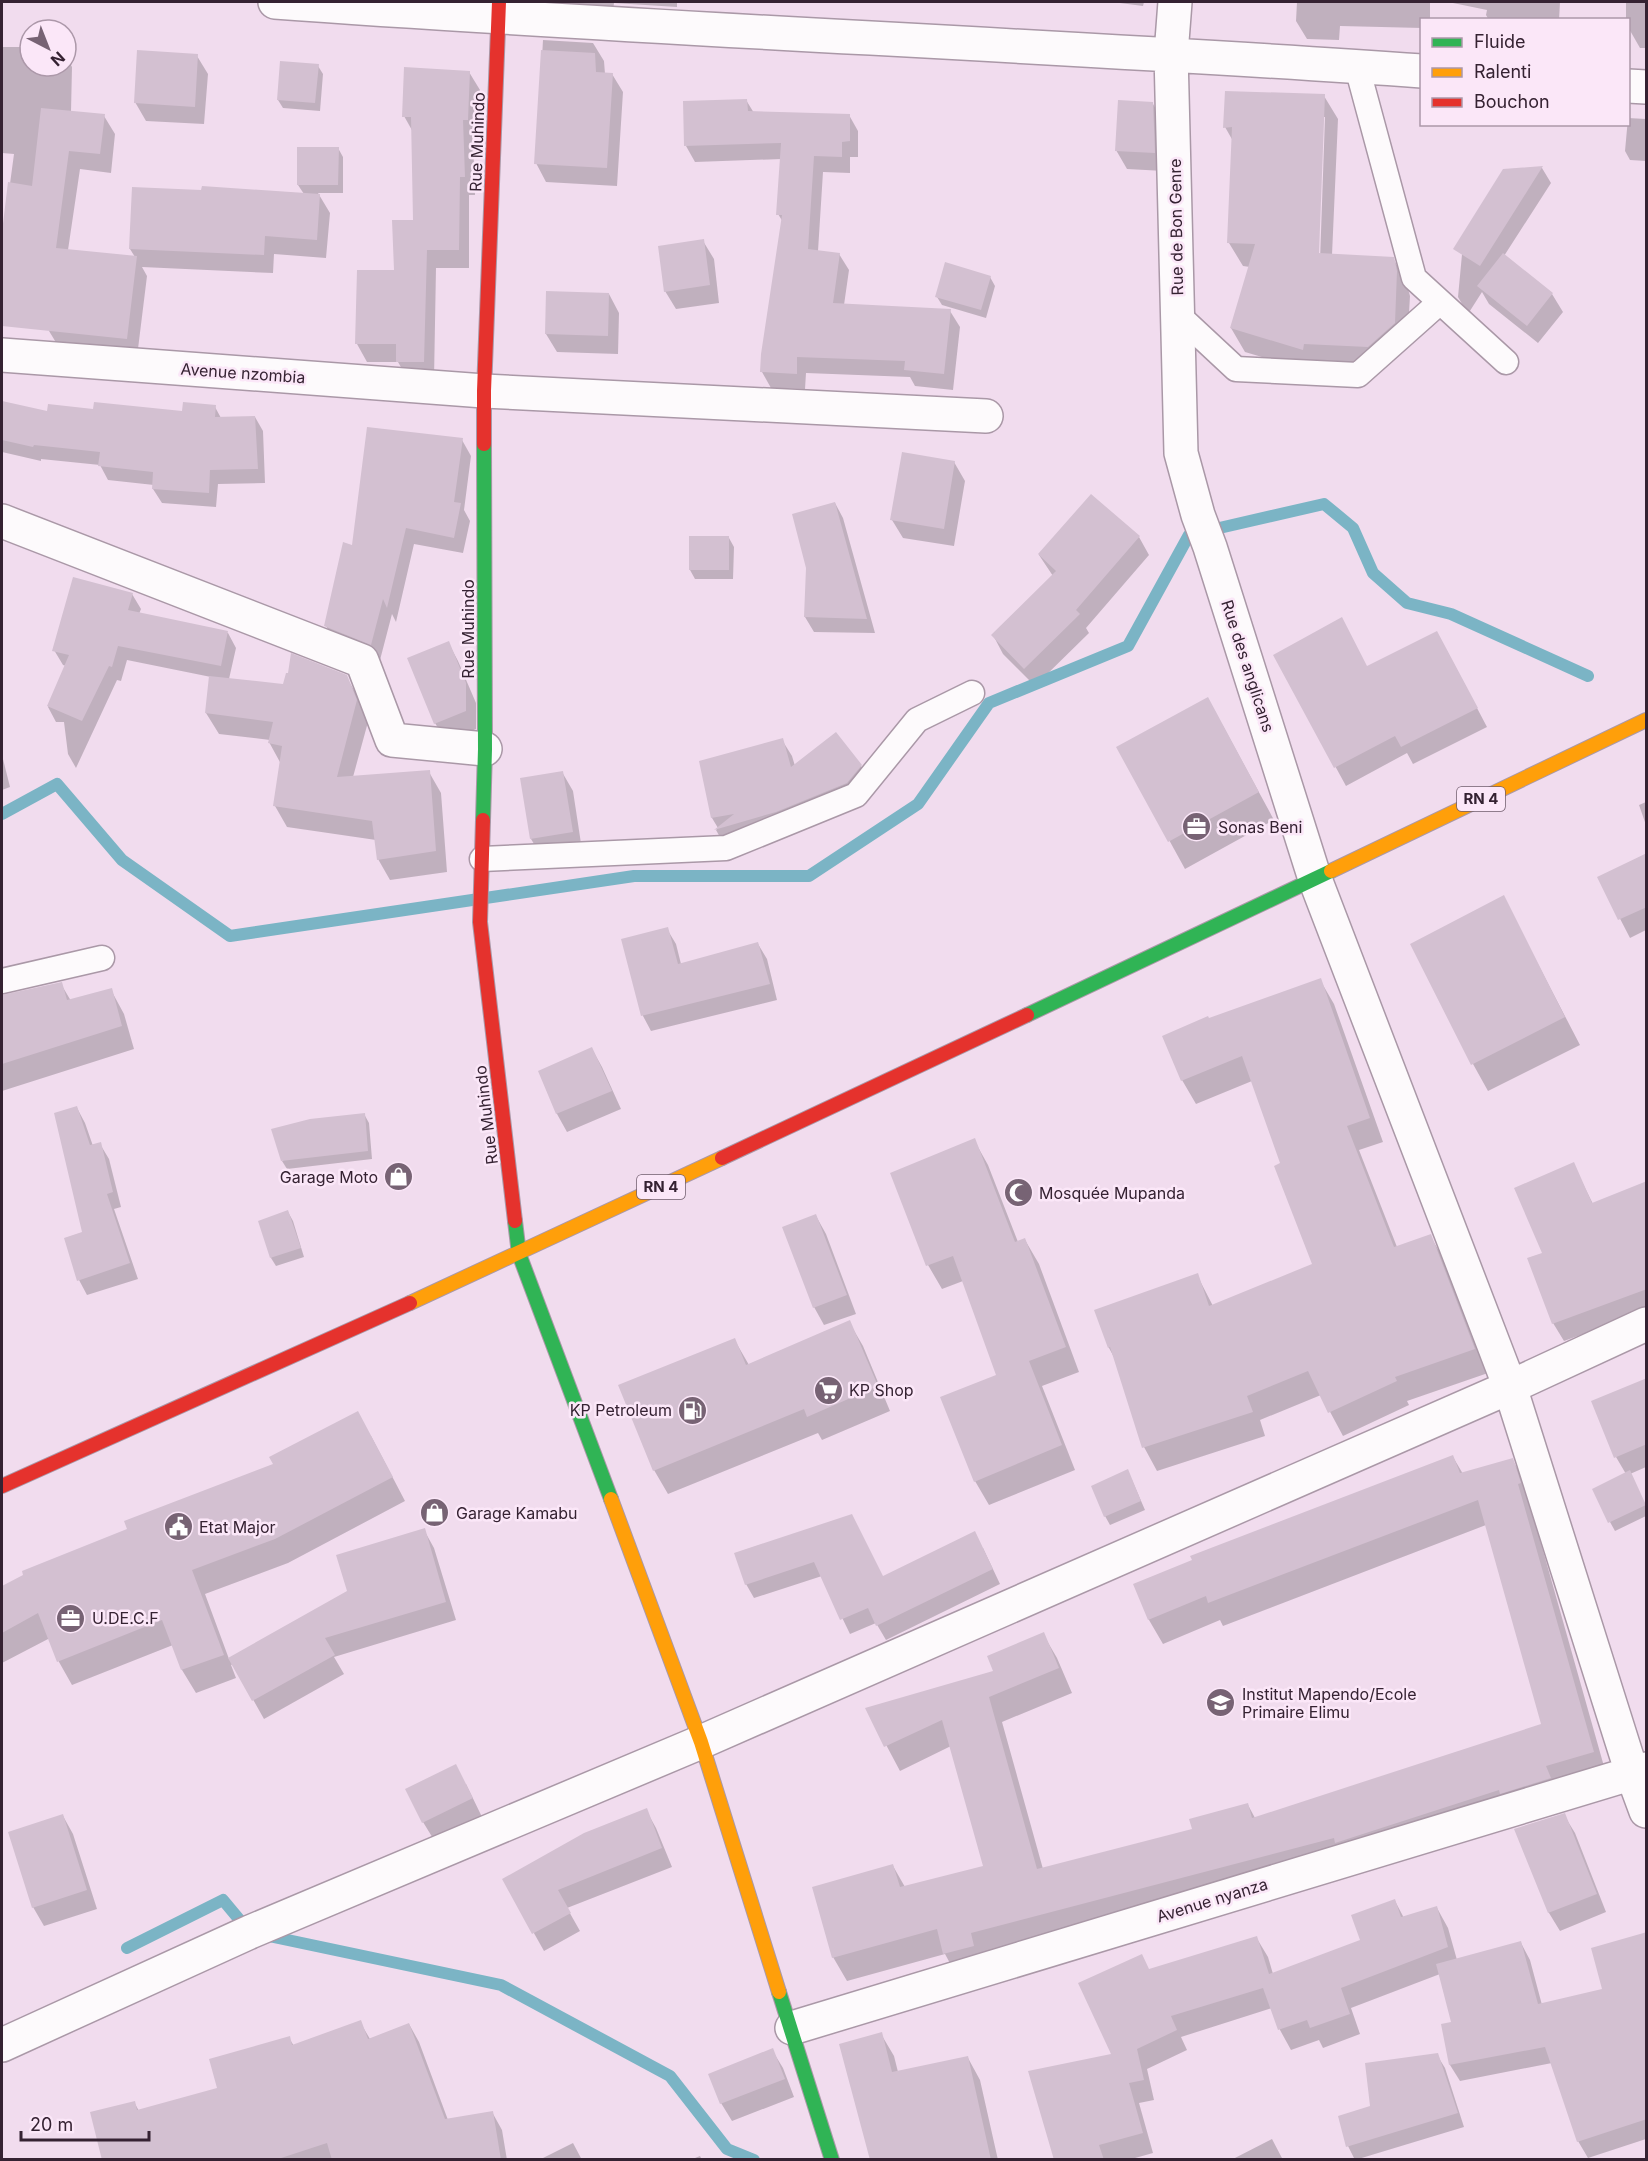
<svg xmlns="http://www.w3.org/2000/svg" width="1648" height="2161" viewBox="0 0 1648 2161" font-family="Inter,sans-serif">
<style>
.shadow{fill:#0003;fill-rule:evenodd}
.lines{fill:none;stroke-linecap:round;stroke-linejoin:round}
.stream{stroke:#7bb4c5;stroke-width:12}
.building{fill:#d3c0d1}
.lane-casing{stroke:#aa98a7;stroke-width:27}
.street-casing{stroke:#aa98a7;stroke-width:36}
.fast-casing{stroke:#aa98a7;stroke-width:16}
.slow-casing{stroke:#aa98a7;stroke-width:16}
.jam-casing{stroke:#aa98a7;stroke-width:16}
.lane{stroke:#fdfafc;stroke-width:24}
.street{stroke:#fdfafc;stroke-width:33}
.fast{stroke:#30b455;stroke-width:14}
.slow{stroke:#ff9f0a;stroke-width:14}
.jam{stroke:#e5322d;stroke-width:14}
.labels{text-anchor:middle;stroke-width:5;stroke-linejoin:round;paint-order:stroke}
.shield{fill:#fbe7f8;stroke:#705d6d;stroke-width:1.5}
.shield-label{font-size:15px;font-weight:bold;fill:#352232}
.street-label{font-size:16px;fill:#352232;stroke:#fbe7f8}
.poi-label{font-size:16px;fill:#352232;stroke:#fbe7f8;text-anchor:start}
</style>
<rect width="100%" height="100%" fill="#f1dcee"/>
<path class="shadow" d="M 545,2 L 677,2 L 677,7 L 614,3 L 612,18 L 556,22 Z
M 1112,2 L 1144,2 L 1143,6 Z
M 1297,2 L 1430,2 L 1430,20 L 1422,20 L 1422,28 L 1340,26 L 1339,40 L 1307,39 L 1296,21 Z
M 1448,2 L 1560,2 L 1559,20 L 1489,20 L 1486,15 L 1487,10 Z
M 1626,2 L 1646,2 L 1646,48 L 1640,48 L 1628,27 L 1628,20 L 1626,20 Z
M 543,40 L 593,43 L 604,61 L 605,74 L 612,74 L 623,92 L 617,186 L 546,182 L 536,163 Z
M 2,47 L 30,47 L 30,66 L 66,66 L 66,56 L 72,67 L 71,112 L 104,116 L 115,134 L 111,173 L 80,169 L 68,250 L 135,257 L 130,249 L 304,194 L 298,185 L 338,148 L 343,157 L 343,193 L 318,193 L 330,213 L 326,258 L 274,254 L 273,273 L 142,267 L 147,276 L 137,357 L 60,349 L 49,331 L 53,296 L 2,287 L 2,228 L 4,228 L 14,154 L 2,153 Z
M 197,56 L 208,74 L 204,124 L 146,121 L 135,102 Z
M 318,66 L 323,74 L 320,111 L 283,108 L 278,100 Z
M 469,72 L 480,90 L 478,138 L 473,138 L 475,195 L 469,195 L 469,268 L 436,268 L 434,379 L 408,379 L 398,362 L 367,362 L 357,344 L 395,272 L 415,222 L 413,132 L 404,116 Z
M 1324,96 L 1338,119 L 1332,255 L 1393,258 L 1406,282 L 1410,296 L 1407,347 L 1381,371 L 1317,367 L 1316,373 L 1245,352 L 1231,328 L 1250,267 L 1243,266 L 1229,243 L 1233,141 L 1225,127 ZM 1322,117 L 1325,117 L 1320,261 L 1317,261 Z
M 746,100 L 754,113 L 849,115 L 858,131 L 858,157 L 850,157 L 850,173 L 823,172 L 818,251 L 839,254 L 849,270 L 844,305 L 950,311 L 960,327 L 953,390 L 915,386 L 910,377 L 806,373 L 805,389 L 771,388 L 762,372 L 783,222 L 778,214 L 782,159 L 695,162 L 686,146 Z
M 1153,104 L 1163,122 L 1164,171 L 1127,169 L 1116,150 Z
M 1628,118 L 1646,119 L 1646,161 L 1630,160 L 1625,151 Z
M 1542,168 L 1551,183 L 1504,256 L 1552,294 L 1563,312 L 1538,343 L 1489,304 L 1482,292 L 1468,314 L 1458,297 L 1464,233 L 1504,171 Z
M 703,241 L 714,259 L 719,303 L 676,309 L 665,291 Z
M 990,277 L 995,286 L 986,318 L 942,305 L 937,297 Z
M 609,294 L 619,313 L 618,354 L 557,352 L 546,334 Z
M 2,403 L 48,413 L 183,412 L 215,407 L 221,418 L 255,417 L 263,431 L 265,483 L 218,484 L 216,507 L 162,503 L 153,489 L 154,485 L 108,480 L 100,465 L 41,459 L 41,461 L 2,452 Z
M 462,440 L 471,456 L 464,510 L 470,521 L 463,553 L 414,544 L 396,622 L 392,614 L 380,660 L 335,642 L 326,626 L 354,546 Z
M 954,462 L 965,481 L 954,546 L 903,538 L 892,520 Z
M 835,503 L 843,518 L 875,633 L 814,632 L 805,617 Z
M 1139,537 L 1149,555 L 1086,628 L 1089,633 L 1035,686 L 1003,654 L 993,635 L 1053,576 L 1039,555 Z
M 729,538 L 734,547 L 733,579 L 695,579 L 690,570 Z
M 132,594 L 141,609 L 139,614 L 228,633 L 236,648 L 229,679 L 284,685 L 346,677 L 359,698 L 368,722 L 353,777 L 429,772 L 441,793 L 447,872 L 390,880 L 378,859 L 376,840 L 287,827 L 275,806 L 281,764 L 269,742 L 270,740 L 219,734 L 206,713 L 211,677 L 127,660 L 121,681 L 117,680 L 76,768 L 68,754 L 64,722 L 56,722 L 48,707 L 66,666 L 63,665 L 54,650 Z
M 448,642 L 458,661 L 476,703 L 476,729 L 446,741 L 435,723 Z
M 1447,651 L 1487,727 L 1413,764 L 1407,753 L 1346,786 L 1275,656 L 1368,667 Z
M 1223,726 L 1274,820 L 1185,869 L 1118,747 Z
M 782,740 L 792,756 L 795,766 L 861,766 L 870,782 L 725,846 L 716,830 L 718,828 L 712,818 L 701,762 Z
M 2,755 L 10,787 L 2,790 Z
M 562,772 L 573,791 L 582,850 L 542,857 L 531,839 Z
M 1646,802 L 1646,825 L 1639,805 Z
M 1646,854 L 1646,930 L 1630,938 L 1599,878 Z
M 1503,897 L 1580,1045 L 1488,1091 L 1473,1064 Z
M 667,929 L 676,944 L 681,964 L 758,944 L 767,959 L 777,1000 L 651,1031 L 643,1016 L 623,940 Z
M 1320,980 L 1334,1004 L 1383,1142 L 1359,1150 L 1397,1247 L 1430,1236 L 1444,1259 L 1488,1373 L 1407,1401 L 1409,1405 L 1343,1436 L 1321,1395 L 1260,1420 L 1265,1436 L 1157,1471 L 1144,1447 L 1115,1359 L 1109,1348 L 1096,1311 L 1197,1275 L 1213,1306 L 1314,1265 L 1282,1164 L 1252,1081 L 1196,1104 L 1182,1080 L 1209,1020 Z
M 61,984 L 71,1001 L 111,990 L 124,1014 L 134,1049 L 2,1091 L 2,997 Z
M 592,1049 L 602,1067 L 621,1109 L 567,1132 L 557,1114 L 540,1072 Z
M 77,1108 L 85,1123 L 93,1146 L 100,1144 L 109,1159 L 121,1207 L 114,1209 L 138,1279 L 87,1295 L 79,1280 L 84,1233 Z
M 364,1114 L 369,1123 L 372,1159 L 287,1169 L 282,1161 Z
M 974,1140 L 988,1165 L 1018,1242 L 1025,1240 L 1039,1264 L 1079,1372 L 1042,1386 L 1075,1470 L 989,1505 L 975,1481 L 998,1376 L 963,1281 L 942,1289 L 928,1265 Z
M 1573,1164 L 1593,1204 L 1646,1199 L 1646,1311 L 1564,1341 L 1553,1323 L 1544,1254 Z
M 288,1212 L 293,1221 L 304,1257 L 276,1266 L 271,1258 Z
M 816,1216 L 826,1234 L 856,1314 L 824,1325 L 814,1307 Z
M 849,1322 L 863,1346 L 890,1411 L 822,1440 L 818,1433 L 668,1494 L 654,1470 L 734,1339 L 749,1365 Z
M 1646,1379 L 1646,1467 L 1630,1474 L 1646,1507 L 1646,1516 L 1615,1531 L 1610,1522 L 1626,1474 L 1616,1457 Z
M 371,1436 L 405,1501 L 288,1563 L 205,1594 L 229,1659 L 349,1592 L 424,1530 L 434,1548 L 456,1620 L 334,1657 L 344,1674 L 264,1719 L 233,1664 L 231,1665 L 236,1678 L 196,1693 L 182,1670 L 173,1645 L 72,1685 L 59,1662 L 50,1638 L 2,1663 L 2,1588 L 25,1575 Z
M 1453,1457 L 1463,1474 L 1512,1459 L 1526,1484 L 1533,1507 L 1531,1508 L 1607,1777 L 958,1978 L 945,1954 L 847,1981 L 833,1957 L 893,1866 L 905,1887 L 985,1868 L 951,1746 L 900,1771 L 867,1709 L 995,1672 L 1043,1634 L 1057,1658 L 1072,1693 L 1002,1722 L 1043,1869 L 1193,1830 L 1248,1805 L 1255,1818 L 1543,1725 L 1486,1525 L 1223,1626 L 1220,1620 L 1163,1644 L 1149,1620 L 1135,1584 Z
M 1132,1480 L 1145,1510 L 1110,1525 L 1105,1516 Z
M 852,1516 L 883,1578 L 983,1548 L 1000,1584 L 886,1640 L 876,1623 L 850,1634 L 822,1576 L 754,1598 L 746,1584 Z
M 466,1784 L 482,1817 L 434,1840 L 423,1822 Z
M 646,1810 L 656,1828 L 672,1867 L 567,1908 L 580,1931 L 544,1951 L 504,1880 Z
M 1564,1815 L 1575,1833 L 1606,1912 L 1560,1931 L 1549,1913 L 1516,1830 Z
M 63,1816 L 73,1834 L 97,1909 L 44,1926 L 33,1907 Z
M 1395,1901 L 1404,1918 L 1437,1908 L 1448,1928 L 1457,1960 L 1521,1943 L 1530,1960 L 1542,2005 L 1604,1990 L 1646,1933 L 1646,2139 L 1588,2158 L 1578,2141 L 1552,2063 L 1460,2081 L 1450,2065 L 1453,2023 L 1440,1974 L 1351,2008 L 1360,2034 L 1323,2048 L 1319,2040 L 1291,2050 L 1280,2030 L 1272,2008 L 1181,2037 L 1187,2050 L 1147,2069 L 1154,2100 L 1139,2103 L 1153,2153 L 1128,2160 L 1056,2160 L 1113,2055 L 1150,1971 L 1256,1937 L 1268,1957 L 1273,1974 L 1362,1941 Z
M 360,2022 L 370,2039 L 409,2024 L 419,2042 L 448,2120 L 492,2112 L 502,2130 L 507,2160 L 104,2160 L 134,2102 L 139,2111 L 219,2089 L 289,2038 L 294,2046 Z
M 881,2034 L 894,2056 L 898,2072 L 968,2058 L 980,2080 L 998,2160 L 872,2160 Z
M 772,2050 L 783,2068 L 794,2097 L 732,2121 L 721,2103 Z
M 1437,2055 L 1445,2068 L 1464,2127 L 1355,2160 L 1348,2146 L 1339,2117 L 1372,2107 Z
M 1272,2139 L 1283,2160 L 1231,2160 Z
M 573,2143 L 582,2160 L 539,2160 Z
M 700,2156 L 702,2160 L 690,2160 Z"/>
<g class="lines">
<path class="stream" d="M 2,814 L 57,784 L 122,860 L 230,936 L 634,876 L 809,876 L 918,804 L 989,703 L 1128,646 L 1189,535 L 1324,504 L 1353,528 L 1373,573 L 1407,603 L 1451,614 L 1588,676
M 264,1935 L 501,1985 L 670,2076 L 727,2149 L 754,2160
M 127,1948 L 223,1900 L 248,1930"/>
</g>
<path class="building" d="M 137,50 L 198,54 L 195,107 L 134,103 Z
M 541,50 L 595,53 L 596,72 L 613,73 L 607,168 L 534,164 Z
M 280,61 L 319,64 L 315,103 L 277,100 Z
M 404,67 L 470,71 L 468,120 L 463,120 L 465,177 L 460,177 L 459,250 L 427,250 L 424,362 L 396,362 L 396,344 L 355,344 L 357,270 L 394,270 L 392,220 L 413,220 L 411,117 L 402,117 Z
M 1225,91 L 1325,94 L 1319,253 L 1394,257 L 1397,271 L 1395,323 L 1368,347 L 1304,344 L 1303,350 L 1230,328 L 1255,244 L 1227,243 L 1232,127 L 1223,128 Z
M 747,99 L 748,111 L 850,114 L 850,141 L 842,142 L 842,157 L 814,156 L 808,249 L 840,253 L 833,303 L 951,309 L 944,374 L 904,370 L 905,361 L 797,357 L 797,374 L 760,372 L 761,354 L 782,215 L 776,215 L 781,143 L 684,146 L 683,101 Z
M 1118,100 L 1153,102 L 1155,153 L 1115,151 Z
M 41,108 L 105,114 L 100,154 L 69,151 L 56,248 L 137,256 L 127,339 L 2,326 L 2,232 L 8,182 L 32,186 Z
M 297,147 L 339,147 L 338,185 L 297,185 Z
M 1543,166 L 1480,266 L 1453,249 L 1503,169 Z
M 202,186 L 320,194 L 317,240 L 265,236 L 264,255 L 129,249 L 132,187 L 201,190 Z
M 704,239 L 710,285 L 664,292 L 658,246 Z
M 1503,253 L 1553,293 L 1527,326 L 1477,286 Z
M 945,262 L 991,276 L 981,310 L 935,297 Z
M 546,291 L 609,293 L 608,336 L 545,334 Z
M 2,401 L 47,411 L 48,404 L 93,409 L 94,402 L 182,411 L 183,402 L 216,405 L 215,417 L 255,416 L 258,469 L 210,470 L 209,493 L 152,489 L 153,472 L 98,466 L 100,452 L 34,445 L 33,447 L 2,440 Z
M 367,427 L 463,438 L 454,502 L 461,503 L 454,538 L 406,528 L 387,608 L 383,599 L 371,645 L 324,626 L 343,542 L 352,545 Z
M 902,452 L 955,461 L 944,529 L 890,520 Z
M 1091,494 L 1140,536 L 1076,610 L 1080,614 L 1024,669 L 991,635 L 1056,571 L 1038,554 Z
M 835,502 L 867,619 L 804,617 L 806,568 L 792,514 Z
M 689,536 L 729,536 L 729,570 L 689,570 Z
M 73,577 L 133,593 L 128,610 L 228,631 L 221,666 L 118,646 L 112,667 L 109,666 L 82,721 L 47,706 L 69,655 L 52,651 Z
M 1342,617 L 1367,666 L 1437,631 L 1478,708 L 1401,747 L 1395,736 L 1334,768 L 1273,655 Z
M 449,641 L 466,683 L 466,711 L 434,724 L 407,658 Z
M 291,653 L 347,675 L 357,700 L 337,777 L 430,770 L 436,851 L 377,860 L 372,821 L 273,806 L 282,746 L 268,743 L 273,722 L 205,713 L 209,676 L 283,684 L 286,673 L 288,673 Z
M 1208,697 L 1259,792 L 1168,842 L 1116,747 Z
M 836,732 L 862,765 L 847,783 L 776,812 L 714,830 L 734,814 L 711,818 L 699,761 L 783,738 L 791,767 Z
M 563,771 L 573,832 L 530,839 L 520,778 Z
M 1647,853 L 1647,907 L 1618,920 L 1597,877 Z
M 1504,895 L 1565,1017 L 1471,1065 L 1410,944 Z
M 668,927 L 678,964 L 758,942 L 770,984 L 641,1016 L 621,939 Z
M 1321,978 L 1370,1118 L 1347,1126 L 1394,1247 L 1431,1234 L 1475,1349 L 1395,1377 L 1397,1381 L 1328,1413 L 1308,1371 L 1247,1396 L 1253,1412 L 1142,1448 L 1110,1347 L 1108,1348 L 1094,1310 L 1198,1273 L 1209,1306 L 1312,1264 L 1274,1166 L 1280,1163 L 1242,1056 L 1181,1081 L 1162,1036 L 1208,1016 L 1209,1018 Z
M 62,982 L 67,1000 L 112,988 L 122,1026 L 2,1064 L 2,995 Z
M 592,1047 L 612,1091 L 556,1114 L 538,1071 Z
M 77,1106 L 90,1145 L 101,1142 L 113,1192 L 107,1194 L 130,1263 L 77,1281 L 64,1238 L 82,1232 L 54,1113 Z
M 365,1113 L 368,1151 L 281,1161 L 271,1129 L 310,1119 Z
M 975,1138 L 1015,1242 L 1025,1238 L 1066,1347 L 1029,1361 L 1062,1445 L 974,1482 L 940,1397 L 996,1375 L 953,1256 L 926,1266 L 890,1173 Z
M 1574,1162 L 1592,1203 L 1647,1181 L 1647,1289 L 1552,1324 L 1527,1258 L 1542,1253 L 1514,1188 Z
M 288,1210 L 301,1248 L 270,1258 L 258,1221 Z
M 816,1214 L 847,1295 L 813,1308 L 782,1227 Z
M 850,1320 L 878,1386 L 807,1417 L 804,1409 L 653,1471 L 618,1385 L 735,1338 L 746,1365 Z
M 1647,1378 L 1647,1444 L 1614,1458 L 1591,1401 Z
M 358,1411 L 393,1477 L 275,1539 L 192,1570 L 224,1655 L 181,1670 L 162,1620 L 57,1662 L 38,1613 L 2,1633 L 2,1586 L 23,1575 L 22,1571 L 127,1529 L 124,1521 L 273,1464 L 269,1457 Z
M 1453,1455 L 1460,1473 L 1513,1458 L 1521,1483 L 1518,1484 L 1594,1752 L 1546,1766 L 1551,1778 L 1500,1794 L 1499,1790 L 1335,1843 L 1334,1838 L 971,1933 L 974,1946 L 943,1954 L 937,1929 L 832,1958 L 812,1887 L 893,1864 L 900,1887 L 983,1866 L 942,1720 L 884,1747 L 865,1708 L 993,1671 L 987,1656 L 1044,1632 L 1059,1668 L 989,1697 L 1037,1869 L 1192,1829 L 1189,1819 L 1248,1803 L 1252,1818 L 1541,1724 L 1478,1500 L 1208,1603 L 1206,1596 L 1148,1620 L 1133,1584 L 1192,1560 L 1190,1556 Z
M 1128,1469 L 1141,1501 L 1104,1517 L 1091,1486 Z
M 1630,1470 L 1646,1505 L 1608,1523 L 1592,1489 Z
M 852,1514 L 883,1576 L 975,1531 L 993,1569 L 876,1626 L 868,1608 L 840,1620 L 814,1562 L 745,1585 L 734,1553 Z
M 425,1528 L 446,1602 L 325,1638 L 335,1655 L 252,1701 L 228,1658 L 347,1591 L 336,1555 Z
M 456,1764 L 473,1798 L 422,1823 L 405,1789 Z
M 647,1808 L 662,1848 L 558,1890 L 571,1913 L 532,1934 L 502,1879 L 584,1833 Z
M 1565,1813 L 1597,1894 L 1548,1913 L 1514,1829 Z
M 63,1814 L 87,1890 L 32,1908 L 8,1832 Z
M 1395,1899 L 1401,1917 L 1437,1906 L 1448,1947 L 1341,1988 L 1350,2014 L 1310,2028 L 1307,2020 L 1278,2030 L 1263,1988 L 1171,2016 L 1177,2030 L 1137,2049 L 1144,2080 L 1129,2083 L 1143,2133 L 1099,2145 L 1104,2160 L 1054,2160 L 1028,2071 L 1111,2054 L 1078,1983 L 1142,1954 L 1149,1969 L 1257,1936 L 1269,1974 L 1360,1940 L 1351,1915 Z
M 1647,1932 L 1647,2119 L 1577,2142 L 1545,2047 L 1449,2065 L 1441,2024 L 1451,2022 L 1436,1964 L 1521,1941 L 1538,2004 L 1602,1989 L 1591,1948 Z
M 361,2020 L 368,2039 L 409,2023 L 445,2119 L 493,2111 L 501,2160 L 332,2160 L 327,2143 L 275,2160 L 102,2160 L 90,2112 L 135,2101 L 137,2110 L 217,2088 L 209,2059 L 290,2036 L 292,2045 Z
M 882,2032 L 892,2072 L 968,2056 L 991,2160 L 870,2160 L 839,2044 Z
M 773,2048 L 785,2079 L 720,2104 L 708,2074 Z
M 1438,2053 L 1458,2113 L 1346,2147 L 1338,2116 L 1370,2106 L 1365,2063 Z"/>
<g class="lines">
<defs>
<path id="lane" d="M 1357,67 L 1414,278 L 1506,362
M 1178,315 L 1236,369 L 1358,375 L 1440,302
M 482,859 L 726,848 L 856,795 L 917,720 L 972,693
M 2,981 L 102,958"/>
<path id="street" d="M 275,2 C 657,30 1039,44 1422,71
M 1175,2 L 1171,54 L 1181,453 L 1198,515 L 1210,547 L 1315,879 L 1510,1387 L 1632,1773 L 1646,1811
M 1628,86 L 1646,87
M 2,355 L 484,391 L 986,416
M 2,521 L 362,661 L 392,740 L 485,749
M 792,2028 L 1646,1769
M 2,2045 L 250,1932 L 701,1742 L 1510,1387 L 1646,1324"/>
<path id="fast" d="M 483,820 L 485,749 L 484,444
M 1027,1015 L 1331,871
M 515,1221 L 519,1254 L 611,1499
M 779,1992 L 832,2160"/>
<path id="slow" d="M 1331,871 L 1646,720
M 410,1303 L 722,1158
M 611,1499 L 701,1742 L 779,1992"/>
<path id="jam" d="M 484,444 L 484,391 L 499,2
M 483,820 L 480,922 L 515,1221
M 722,1158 L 1027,1015
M 2,1486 L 410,1303"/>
</defs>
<use href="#lane" class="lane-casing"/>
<use href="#street" class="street-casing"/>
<use href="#fast" class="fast-casing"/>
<use href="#slow" class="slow-casing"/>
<use href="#jam" class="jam-casing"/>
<use href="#lane" class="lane"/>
<use href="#street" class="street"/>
<use href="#fast" class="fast"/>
<use href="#slow" class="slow"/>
<use href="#jam" class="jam"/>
</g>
<defs>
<symbol id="office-disc" viewBox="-11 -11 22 22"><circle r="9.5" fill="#776374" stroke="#fbe7f8"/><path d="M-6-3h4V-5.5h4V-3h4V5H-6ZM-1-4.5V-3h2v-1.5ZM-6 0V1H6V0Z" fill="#fff"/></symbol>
<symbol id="shop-disc" viewBox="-11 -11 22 22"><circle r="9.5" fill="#776374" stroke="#fbe7f8"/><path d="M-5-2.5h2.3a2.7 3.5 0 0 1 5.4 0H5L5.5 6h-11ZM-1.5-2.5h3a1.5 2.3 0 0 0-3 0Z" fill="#fff"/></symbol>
<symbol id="mosque-disc" viewBox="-11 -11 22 22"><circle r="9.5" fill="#776374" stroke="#fbe7f8"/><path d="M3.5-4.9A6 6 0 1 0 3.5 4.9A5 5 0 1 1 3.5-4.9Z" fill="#fff"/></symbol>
<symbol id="supermarket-disc" viewBox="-11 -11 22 22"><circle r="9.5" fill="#776374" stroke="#fbe7f8"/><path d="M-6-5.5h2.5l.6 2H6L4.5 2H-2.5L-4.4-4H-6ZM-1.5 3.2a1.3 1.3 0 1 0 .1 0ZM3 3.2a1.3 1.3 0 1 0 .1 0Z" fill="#fff"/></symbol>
<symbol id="fuel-disc" viewBox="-11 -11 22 22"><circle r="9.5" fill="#776374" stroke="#fbe7f8"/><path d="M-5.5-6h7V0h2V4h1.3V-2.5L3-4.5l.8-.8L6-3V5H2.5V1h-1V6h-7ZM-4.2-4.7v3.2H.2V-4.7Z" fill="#fff"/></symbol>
<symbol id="civic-disc" viewBox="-11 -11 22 22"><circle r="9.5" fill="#776374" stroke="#fbe7f8"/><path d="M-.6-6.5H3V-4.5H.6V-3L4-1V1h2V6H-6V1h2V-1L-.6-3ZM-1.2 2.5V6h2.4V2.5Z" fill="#fff"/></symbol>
<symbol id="school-disc" viewBox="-11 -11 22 22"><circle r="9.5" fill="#776374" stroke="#fbe7f8"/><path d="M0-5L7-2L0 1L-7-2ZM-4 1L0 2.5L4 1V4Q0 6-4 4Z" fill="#fff"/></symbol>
</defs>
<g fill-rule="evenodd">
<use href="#office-disc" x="1180" y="810" width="33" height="33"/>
<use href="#shop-disc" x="382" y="1160" width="33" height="33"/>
<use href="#mosque-disc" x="1002" y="1176" width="33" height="33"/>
<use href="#supermarket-disc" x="812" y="1374" width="33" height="33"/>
<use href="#fuel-disc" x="676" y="1394" width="33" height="33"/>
<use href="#shop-disc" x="418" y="1496" width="33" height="33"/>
<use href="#civic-disc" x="162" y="1510" width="33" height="33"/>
<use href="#office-disc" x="54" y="1602" width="33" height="33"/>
<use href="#school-disc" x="1204" y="1686" width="33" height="33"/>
</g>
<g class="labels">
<g class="shield">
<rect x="1457" y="787" width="48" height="24" rx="4.5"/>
<rect x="637" y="1175" width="48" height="24" rx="4.5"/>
</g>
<g class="shield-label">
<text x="1481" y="804">RN 4</text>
<text x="661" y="1192">RN 4</text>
</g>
<g class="street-label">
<text transform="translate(477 142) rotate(-88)" y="6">Rue Muhindo</text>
<text transform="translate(1176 227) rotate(-91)" y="6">Rue de Bon Genre</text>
<text transform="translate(243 373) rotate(4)" y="6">Avenue nzombia</text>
<text transform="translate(468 629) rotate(-90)" y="6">Rue Muhindo</text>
<text transform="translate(1248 666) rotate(72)" y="6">Rue des anglicans</text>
<text transform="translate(486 1115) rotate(-97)" y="6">Rue Muhindo</text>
<text transform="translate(1212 1900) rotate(-17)" y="6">Avenue nyanza</text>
</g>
<g class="poi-label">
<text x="1218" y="833">Sonas Beni</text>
<text x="378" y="1183" text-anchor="end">Garage Moto</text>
<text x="1039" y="1199">Mosquée Mupanda</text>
<text x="849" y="1396">KP Shop</text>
<text x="672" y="1416" text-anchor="end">KP Petroleum</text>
<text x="456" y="1519">Garage Kamabu</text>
<text x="199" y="1533">Etat Major</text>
<text x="92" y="1624">U.DE.C.F</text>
<text x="1242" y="1700">Institut Mapendo/Ecole<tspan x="1242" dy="18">Primaire Elimu</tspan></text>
</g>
</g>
<rect width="1648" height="2161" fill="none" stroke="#352232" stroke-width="6"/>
<rect x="1420" y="18" width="210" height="108" fill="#fbe7f8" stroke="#ac98a9" stroke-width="1.5"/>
<rect x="1432" y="38" width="30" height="9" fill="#30b455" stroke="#ac98a9" stroke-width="1.5"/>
<text x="1474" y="48" font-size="18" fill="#352232">Fluide</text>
<rect x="1432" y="68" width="30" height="9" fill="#ff9f0a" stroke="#ac98a9" stroke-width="1.5"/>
<text x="1474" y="78" font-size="18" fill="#352232">Ralenti</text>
<rect x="1432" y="98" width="30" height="9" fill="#e5322d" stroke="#ac98a9" stroke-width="1.5"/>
<text x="1474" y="108" font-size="18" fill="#352232">Bouchon</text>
<g transform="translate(48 48) rotate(138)"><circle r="28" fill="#fbe7f8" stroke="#ac98a9" stroke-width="1.5"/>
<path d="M0-4.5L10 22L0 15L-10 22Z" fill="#776374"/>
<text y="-9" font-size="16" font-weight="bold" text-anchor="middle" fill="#352232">N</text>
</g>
<path d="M21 2131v9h128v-9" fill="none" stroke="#352232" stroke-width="3"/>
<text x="30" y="2131" font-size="18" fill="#352232" stroke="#fbe7f8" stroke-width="4.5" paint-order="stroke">20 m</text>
</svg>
